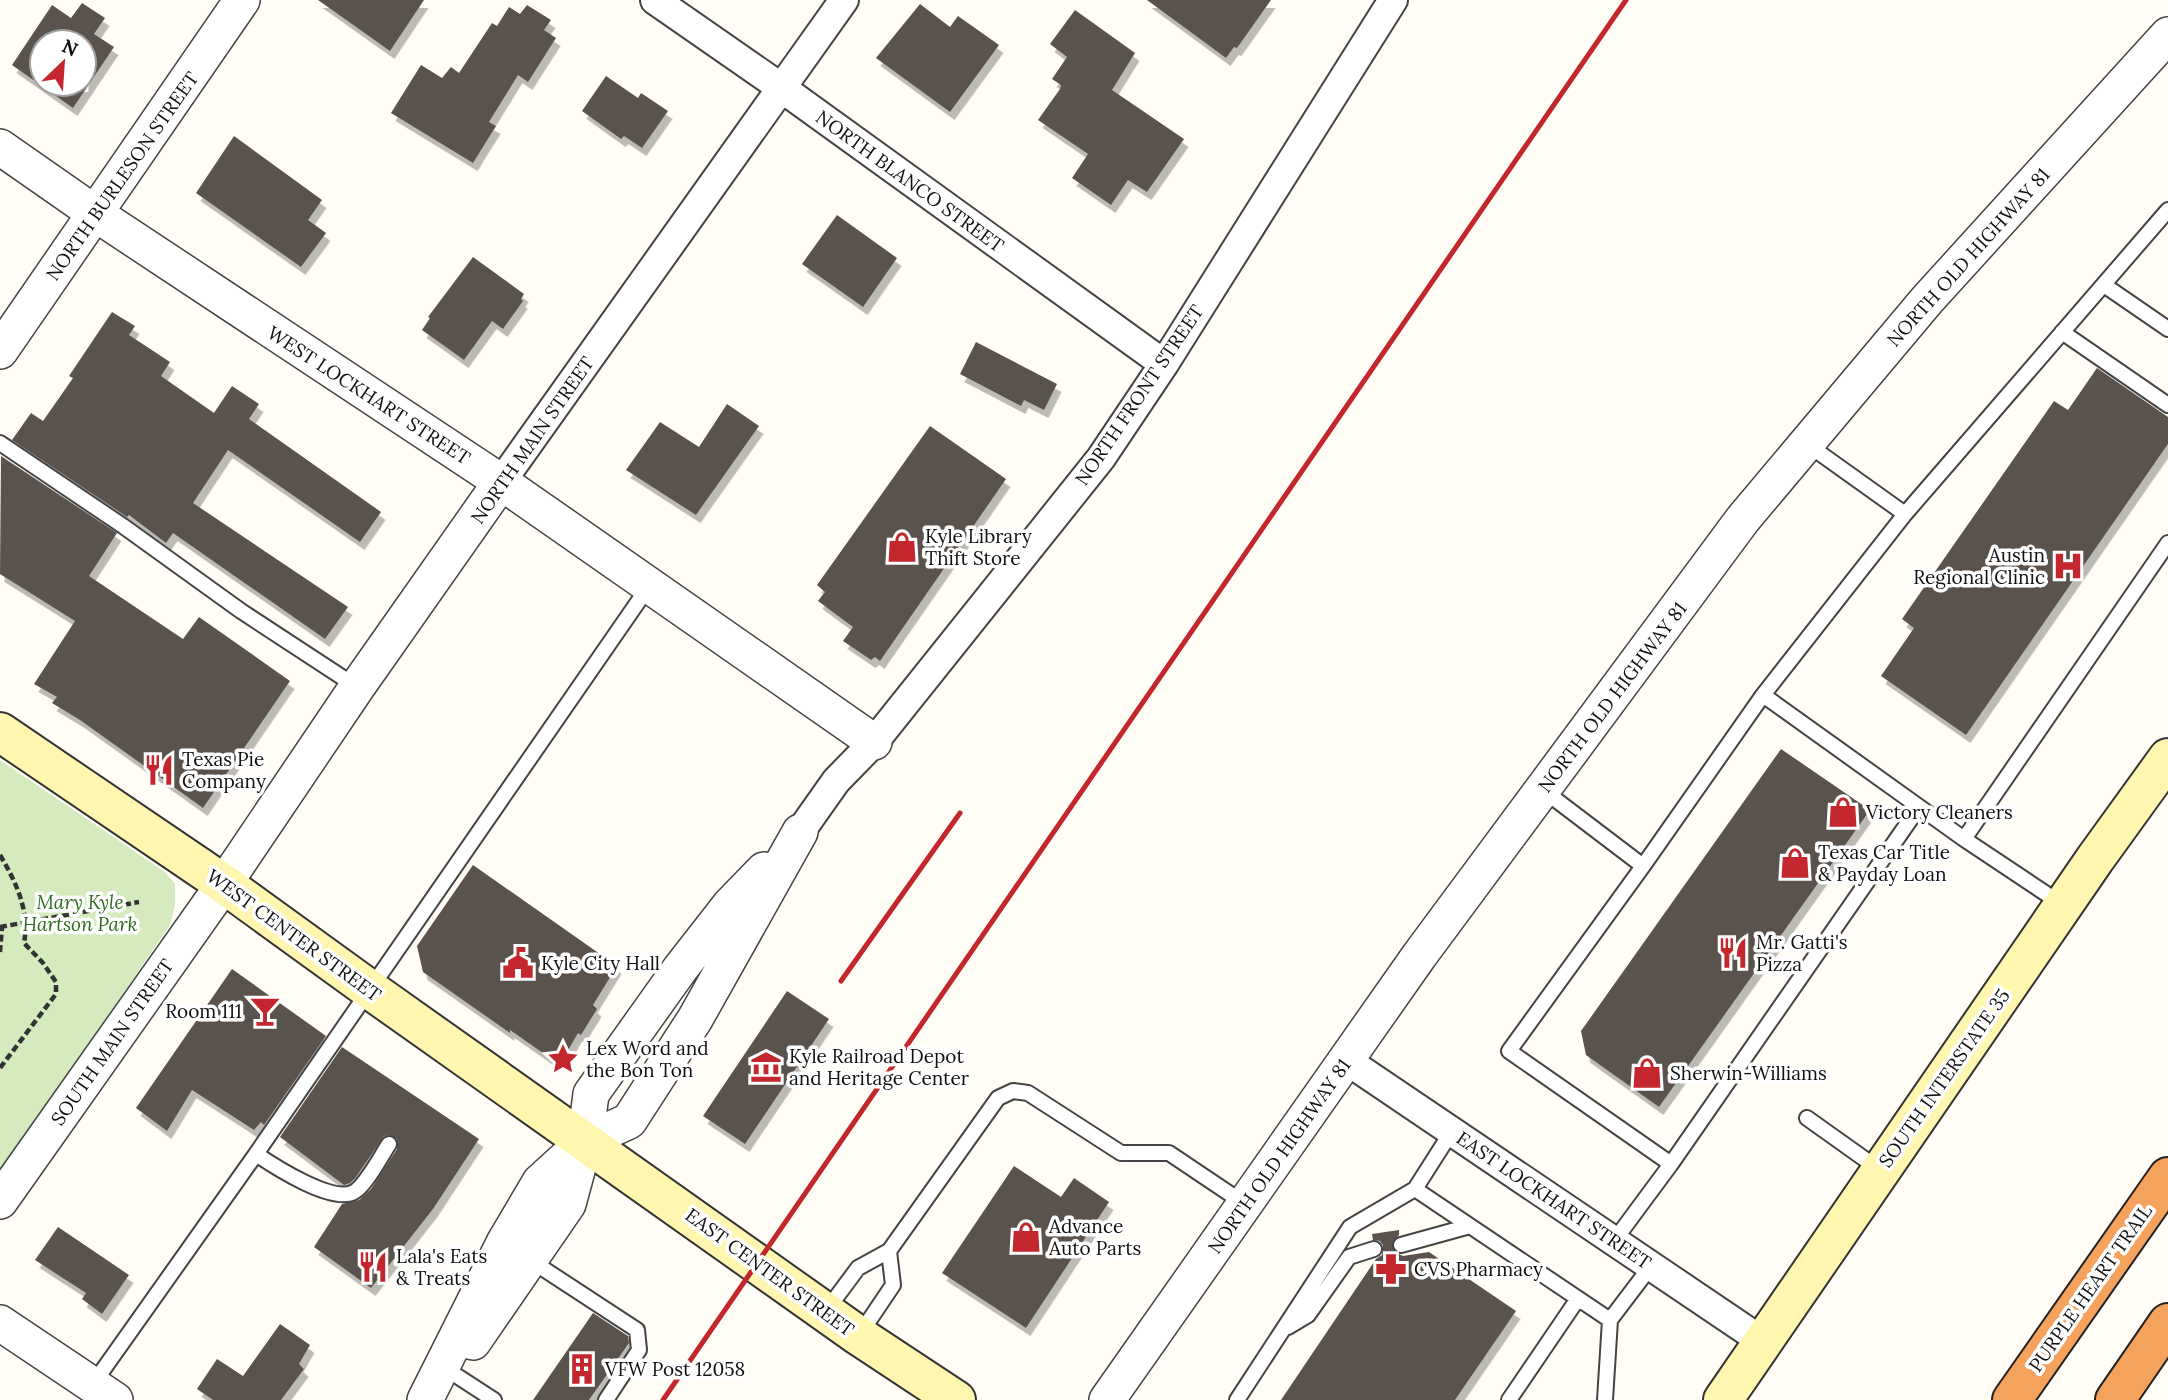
<svg xmlns="http://www.w3.org/2000/svg" width="2168" height="1400" viewBox="0 0 2168 1400" font-family="Lora,serif">
<style>
.green{fill:#d5ebbd}
.building{fill:#5a524d;fill-rule:evenodd;filter:url(#shadow)}
.lines{fill:none;stroke-linecap:round;stroke-linejoin:round}
.service-casing{stroke:#444;stroke-width:18}
.minor-casing{stroke:#444;stroke-width:32}
.tertiary-casing{stroke:#444;stroke-width:38}
.secondary-casing{stroke:#333;stroke-width:42}
.motorway-casing{stroke:#222;stroke-width:42}
.path{stroke:#333;stroke-width:4.5;stroke-dasharray:7 3.5;stroke-linecap:butt}
.service{stroke:#fff;stroke-width:14}
.minor{stroke:#fff;stroke-width:28}
.tertiary{stroke:#fff;stroke-width:35}
.secondary{stroke:#fff6b0;stroke-width:38}
.motorway{stroke:#f5a25d;stroke-width:38}
.rail{stroke:#c4262e;stroke-width:5}
.labels{text-anchor:middle;stroke-width:7;stroke-linejoin:round;paint-order:stroke}
.street-label{font-size:19px;fill:#111;stroke:#fff}
.poi-label{font-size:19px;fill:#111;stroke:#fff;text-anchor:start}
.park-label{font-size:19px;font-style:italic;fill:#2f6b1f;stroke:#fff}
</style>
<defs>
<filter id="shadow"><feDropShadow dx="4.5" dy="8" stdDeviation="0" flood-color="#0004"/></filter>
</defs>
<rect width="100%" height="100%" fill="#fffdf5"/>
<path class="green" d="M 0,760 L 165,872 L 175,884 L 175,905 L 170,925 L 0,1174 Z"/>
<path class="building" d="M 318,0 L 424,0 L 390,51 Z
M 1147,0 L 1271,0 L 1237,48 L 1234,47 L 1226,58 Z
M 82,3 L 105,18 L 94,34 L 114,47 L 73,108 L 12,65 L 52,5 L 71,18 ZM 42,42 L 84,42 L 84,84 L 42,84 Z
M 920,4 L 950,27 L 958,16 L 999,45 L 950,112 L 876,58 Z
M 527,5 L 551,20 L 544,30 L 556,38 L 528,82 L 518,75 L 489,122 L 496,126 L 473,163 L 391,113 L 421,65 L 442,78 L 451,67 L 459,73 L 492,23 L 497,26 L 509,7 L 520,14 Z
M 1075,10 L 1135,53 L 1112,90 L 1184,139 L 1147,192 L 1128,180 L 1111,205 L 1072,178 L 1088,154 L 1038,120 L 1060,89 L 1061,85 L 1052,79 L 1067,57 L 1050,44 Z
M 606,76 L 638,98 L 641,93 L 668,111 L 642,148 L 624,136 L 621,139 L 582,111 Z
M 234,136 L 322,200 L 308,220 L 326,233 L 301,267 L 196,193 Z
M 837,215 L 897,258 L 863,307 L 802,264 Z
M 473,257 L 524,294 L 521,299 L 523,301 L 503,329 L 492,321 L 464,360 L 422,330 L 430,318 L 428,317 Z
M 112,312 L 135,326 L 129,335 L 170,362 L 161,376 L 214,413 L 232,386 L 259,404 L 249,419 L 381,512 L 360,542 L 228,450 L 193,503 L 348,607 L 325,639 L 173,533 L 166,543 L 129,515 L 127,517 L 12,440 L 31,413 L 43,421 L 73,378 L 69,376 Z
M 976,342 L 1057,384 L 1044,410 L 1024,400 L 1021,406 L 960,374 Z
M 2097,368 L 2168,417 L 2168,444 L 1966,735 L 1881,676 L 1914,628 L 1902,619 L 2054,401 L 2068,410 Z
M 727,404 L 759,426 L 696,515 L 626,470 L 660,422 L 699,447 Z
M 930,426 L 1006,479 L 880,661 L 875,657 L 871,660 L 843,641 L 853,627 L 818,601 L 825,592 L 817,585 Z
M 1,456 L 117,533 L 89,576 L 183,639 L 199,617 L 290,681 L 203,808 L 80,720 L 52,703 L 57,697 L 34,684 L 75,621 L 0,574 Z
M 1781,749 L 1870,810 L 1659,1107 L 1586,1055 L 1581,1031 Z
M 473,865 L 617,966 L 593,1005 L 597,1009 L 581,1035 L 578,1033 L 567,1052 L 563,1051 L 560,1055 L 557,1054 L 553,1060 L 510,1030 L 510,1033 L 423,972 L 417,946 Z
M 232,969 L 326,1036 L 264,1125 L 261,1122 L 254,1130 L 192,1090 L 167,1131 L 136,1108 Z
M 787,991 L 829,1019 L 745,1144 L 703,1116 Z
M 342,1047 L 479,1139 L 433,1209 L 371,1288 L 314,1247 L 342,1204 L 359,1200 L 371,1189 L 397,1149 L 397,1139 L 390,1135 L 384,1136 L 356,1177 L 350,1183 L 344,1185 L 280,1137 Z
M 1014,1166 L 1061,1197 L 1074,1178 L 1109,1202 L 1026,1328 L 942,1273 Z
M 58,1227 L 129,1275 L 102,1314 L 82,1299 L 86,1293 L 35,1260 Z
M 1399,1230 L 1399,1235 L 1392,1243 L 1395,1252 L 1403,1256 L 1429,1252 L 1516,1311 L 1455,1400 L 1281,1400 L 1376,1259 L 1382,1255 L 1383,1245 L 1380,1241 L 1373,1240 L 1372,1234 Z
M 593,1313 L 628,1336 L 629,1343 L 589,1400 L 533,1400 Z
M 280,1324 L 310,1345 L 299,1364 L 304,1369 L 281,1400 L 213,1400 L 197,1389 L 217,1359 L 243,1376 Z"/>
<g class="lines">
<defs>
<path id="service" d="M 2104,285 L 2168,329
M 2062,332 L 2168,405
M 0,443 L 123,526 L 241,611 L 357,687
M 1905,514 L 2168,210
M 1763,695 L 1964,839 L 2063,905
M 1543,790 L 1643,866 L 1509,1051 L 1671,1164
M 1964,839 L 2168,543
M 1643,866 L 1763,695 L 1905,514 L 1807,444
M 1807,1118 L 1880,1170
M 256,1154 C 275,1167 333,1204 354,1192 C 366,1185 381,1156 389,1144
M 1415,1189 L 1610,1320
M 1614,1241 L 1671,1164 L 1919,807
M 1401,1245 L 1470,1226
M 530,1260 L 637,1330 L 639,1350 L 606,1400
M 826,1311 L 858,1268 L 889,1251 L 998,1098 L 1013,1091 L 1028,1093 L 1121,1153 L 1169,1153 L 1245,1204
M 1288,1327 L 1308,1315 L 1349,1257 L 1374,1249
M 860,1334 L 893,1285 L 889,1251
M 451,1372 L 494,1400
M 93,1384 L 256,1154 L 649,586
M 1237,1400 L 1350,1227 L 1415,1189 L 1452,1131
M 1509,1400 L 1577,1300
M 1605,1400 L 1610,1320 L 1651,1266"/>
<path id="minor" d="M 655,0 L 783,89 L 1164,364
M 501,482 L 844,0
M 800,832 L 836,781 L 874,742 L 1101,458 L 1164,364 L 1393,0
M 1346,1060 L 1762,1341"/>
<path id="tertiary" d="M 0,147 L 96,214 L 501,482 L 874,742
M 0,351 L 242,0
M 0,1201 L 224,884 L 357,687 L 501,482
M 0,1323 L 115,1400
M 473,1342 L 568,1204 L 585,1141 L 591,1094 L 680,969 L 730,905 L 764,870
M 425,1400 L 504,1243 L 540,1182 L 585,1141 L 629,1121 L 695,1019 L 800,832
M 1107,1400 L 1419,956 L 1743,519 L 1927,300 L 2168,35"/>
<path id="secondary" d="M 0,732 L 224,884 L 369,989 L 859,1336 L 956,1400
M 1723,1400 L 2095,859 L 2168,758"/>
<path id="motorway" d="M 2012,1400 L 2168,1177
M 2115,1400 L 2168,1323"/>
</defs>
<use href="#service" class="service-casing"/>
<use href="#minor" class="minor-casing"/>
<use href="#tertiary" class="tertiary-casing"/>
<use href="#secondary" class="secondary-casing"/>
<use href="#motorway" class="motorway-casing"/>
<path class="path" d="M 0,855 C 16,882 30,911 24,943 L 43,963 L 56,982 L 56,994 L 0,1068
M 0,927 L 139,902
M 0,952 L 2,927"/>
<use href="#service" class="service"/>
<use href="#minor" class="minor"/>
<use href="#tertiary" class="tertiary"/>
<use href="#secondary" class="secondary"/>
<use href="#motorway" class="motorway"/>
<path class="rail" d="M 841,981 L 960,813
M 663,1400 L 1626,0"/>
</g>
<defs>
<symbol id="shop-bare" viewBox="-9 -9 18 18"><path d="M-5-2.5h2.3a2.7 3.5 0 0 1 5.4 0H5L5.5 6h-11ZM-1.5-2.5h3a1.5 2.3 0 0 0-3 0Z" fill="#c4262e" stroke="#fff" stroke-width="2.5" paint-order="stroke"/></symbol>
<symbol id="hospital-bare" viewBox="-9 -9 18 18"><path d="M-5-5h3v3.5h4V-5h3V5h-3V1.5h-4V5h-3Z" fill="#c4262e" stroke="#fff" stroke-width="2.5" paint-order="stroke"/></symbol>
<symbol id="restaurant-bare" viewBox="-9 -9 18 18"><path d="M-5-6h1v4h1v-4h1v4h1v-4h1v5L-1.5 .5V6h-2V.5L-5-1ZM5-6V6H3V1.5H1.5Q1.5-4 5-6Z" fill="#c4262e" stroke="#fff" stroke-width="2.5" paint-order="stroke"/></symbol>
<symbol id="civic-bare" viewBox="-9 -9 18 18"><path d="M-.6-6.5H3V-4.5H.6V-3L4-1V1h2V6H-6V1h2V-1L-.6-3ZM-1.2 2.5V6h2.4V2.5Z" fill="#c4262e" stroke="#fff" stroke-width="2.5" paint-order="stroke"/></symbol>
<symbol id="bar-bare" viewBox="-9 -9 18 18"><path d="M-6-5H6L.8 .8V4.5H3.5V6h-7V4.5H-.8V.8Z" fill="#c4262e" stroke="#fff" stroke-width="2.5" paint-order="stroke"/></symbol>
<symbol id="sight-bare" viewBox="-9 -9 18 18"><path d="M0-6L1.8-2.2L6-1.7L2.9 1.2L3.7 5.4L0 3.3L-3.7 5.4L-2.9 1.2L-6-1.7L-1.8-2.2Z" fill="#c4262e" stroke="#fff" stroke-width="2.5" paint-order="stroke"/></symbol>
<symbol id="museum-bare" viewBox="-9 -9 18 18"><path d="M0-6L6-3V-2H-6V-3ZM-5-1h2V3h-2ZM-1-1h2V3h-2ZM3-1h2V3H3ZM-6 4H6V6H-6Z" fill="#c4262e" stroke="#fff" stroke-width="2.5" paint-order="stroke"/></symbol>
<symbol id="pharmacy-bare" viewBox="-9 -9 18 18"><path d="M-2-6h4v4h4v4h-4v4h-4v-4h-4v-4h4Z" fill="#c4262e" stroke="#fff" stroke-width="2.5" paint-order="stroke"/></symbol>
<symbol id="building-bare" viewBox="-9 -9 18 18"><path d="M-4-6H4V6H1V3H-1V6H-4ZM-2.5-4.3h1.7v1.8h-1.7ZM.8-4.3h1.7v1.8H.8ZM-2.5-1h1.7V.8h-1.7ZM.8-1h1.7V.8H.8Z" fill="#c4262e" stroke="#fff" stroke-width="2.5" paint-order="stroke"/></symbol>
</defs>
<g fill-rule="evenodd">
<use href="#shop-bare" x="880" y="525" width="44" height="44"/>
<use href="#hospital-bare" x="2046" y="544" width="44" height="44"/>
<use href="#restaurant-bare" x="137" y="748" width="44" height="44"/>
<use href="#shop-bare" x="1821" y="790" width="44" height="44"/>
<use href="#shop-bare" x="1773" y="841" width="44" height="44"/>
<use href="#restaurant-bare" x="1711" y="931" width="44" height="44"/>
<use href="#civic-bare" x="496" y="941" width="44" height="44"/>
<use href="#bar-bare" x="243" y="989" width="44" height="44"/>
<use href="#sight-bare" x="541" y="1037" width="44" height="44"/>
<use href="#museum-bare" x="744" y="1045" width="44" height="44"/>
<use href="#shop-bare" x="1625" y="1051" width="44" height="44"/>
<use href="#shop-bare" x="1004" y="1215" width="44" height="44"/>
<use href="#restaurant-bare" x="351" y="1245" width="44" height="44"/>
<use href="#pharmacy-bare" x="1369" y="1247" width="44" height="44"/>
<use href="#building-bare" x="560" y="1347" width="44" height="44"/>
</g>
<g class="labels">
<g class="street-label">
<text transform="translate(122 176) rotate(-55)" y="7">NORTH BURLESON STREET</text>
<text transform="translate(910 181) rotate(36)" y="7">NORTH BLANCO STREET</text>
<text transform="translate(1968 257) rotate(-48)" y="7">NORTH OLD HIGHWAY 81</text>
<text transform="translate(369 395) rotate(33)" y="7">WEST LOCKHART STREET</text>
<text transform="translate(1139 395) rotate(-56)" y="7">NORTH FRONT STREET</text>
<text transform="translate(532 440) rotate(-55)" y="7">NORTH MAIN STREET</text>
<text transform="translate(1612 697) rotate(-53)" y="7">NORTH OLD HIGHWAY 81</text>
<text transform="translate(294 935) rotate(36)" y="7">WEST CENTER STREET</text>
<text transform="translate(112 1042) rotate(-55)" y="7">SOUTH MAIN STREET</text>
<text transform="translate(1944 1078) rotate(-55)" y="7">SOUTH INTERSTATE 35</text>
<text transform="translate(1279 1156) rotate(-55)" y="7">NORTH OLD HIGHWAY 81</text>
<text transform="translate(1554 1200) rotate(34)" y="7">EAST LOCKHART STREET</text>
<text transform="translate(770 1272) rotate(36)" y="7">EAST CENTER STREET</text>
<text transform="translate(2090 1288) rotate(-55)" y="7">PURPLE HEART TRAIL</text>
</g>
<g class="poi-label">
<text x="925" y="543">Kyle Library<tspan x="925" dy="22">Thift Store</tspan></text>
<text x="2045" y="562" text-anchor="end">Austin<tspan x="2045" dy="22">Regional Clinic</tspan></text>
<text x="182" y="766">Texas Pie<tspan x="182" dy="22">Company</tspan></text>
<text x="1866" y="819">Victory Cleaners</text>
<text x="1818" y="859">Texas Car Title<tspan x="1818" dy="22">&amp; Payday Loan</tspan></text>
<text x="1756" y="949">Mr. Gatti's<tspan x="1756" dy="22">Pizza</tspan></text>
<text x="541" y="970">Kyle City Hall</text>
<text x="242" y="1018" text-anchor="end">Room 111</text>
<text x="586" y="1055">Lex Word and<tspan x="586" dy="22">the Bon Ton</tspan></text>
<text x="789" y="1063">Kyle Railroad Depot<tspan x="789" dy="22">and Heritage Center</tspan></text>
<text x="1670" y="1080">Sherwin-Williams</text>
<text x="1049" y="1233">Advance<tspan x="1049" dy="22">Auto Parts</tspan></text>
<text x="396" y="1263">Lala's Eats<tspan x="396" dy="22">&amp; Treats</tspan></text>
<text x="1414" y="1276">CVS Pharmacy</text>
<text x="605" y="1376">VFW Post 12058</text>
</g>
<g class="park-label">
<text x="80" y="909">Mary Kyle<tspan x="80" dy="22">Hartson Park</tspan></text>
</g>
</g>
<g transform="translate(63 63) rotate(25)"><circle r="33" fill="#ffffff" stroke="#a0a0a0" stroke-width="2"/>
<path d="M0-5L12 26L0 18L-12 26Z" fill="#c4262e"/>
<text y="-10" font-size="19" font-weight="bold" text-anchor="middle" fill="#111111">N</text>
</g>
</svg>
